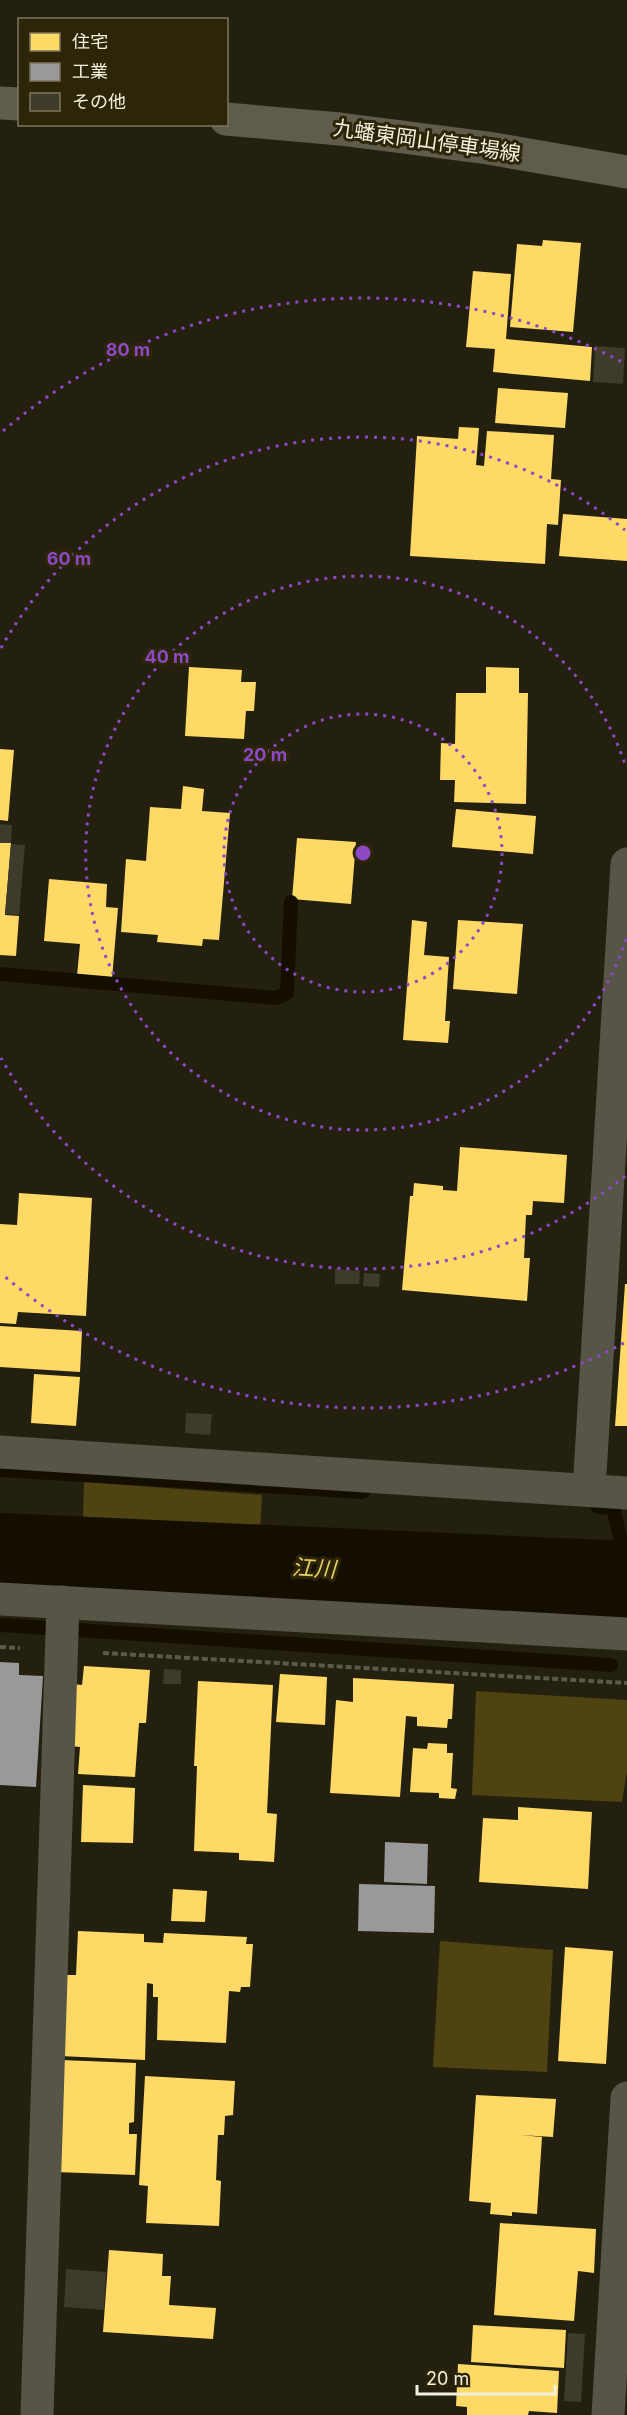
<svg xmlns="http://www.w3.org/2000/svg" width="627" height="2415" viewBox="0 0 627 2415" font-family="Inter,'Noto Sans JP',sans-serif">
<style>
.green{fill:#4e4311}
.homes{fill:#ffd966}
.industry{fill:#999}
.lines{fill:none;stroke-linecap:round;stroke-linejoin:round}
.stream{stroke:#140e01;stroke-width:14}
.river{stroke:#140e01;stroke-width:82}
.building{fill:#3f3b2b}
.path{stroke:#5b584d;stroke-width:4;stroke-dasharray:6 3;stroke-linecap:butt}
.minor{stroke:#575448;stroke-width:33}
.major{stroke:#5f5c4c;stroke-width:33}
.ring{fill:none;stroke:#8d49c4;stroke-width:3;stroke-dasharray:3 6}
.labels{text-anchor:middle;stroke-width:6;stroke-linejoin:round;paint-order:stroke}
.street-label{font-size:21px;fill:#f3efdd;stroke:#2c2507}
.water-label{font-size:22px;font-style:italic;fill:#e8ce61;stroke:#2c2507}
.centre{fill:#8d49c4;stroke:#2c2507;stroke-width:3}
.ring-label{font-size:18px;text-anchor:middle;font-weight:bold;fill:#8d49c4;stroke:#2c2507;stroke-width:6;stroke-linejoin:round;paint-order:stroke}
</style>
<rect width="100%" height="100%" fill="#24200f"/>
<path class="green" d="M 84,1482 L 262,1495 L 260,1533 L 83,1521 Z
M 476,1691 L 627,1700 L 627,1771 L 622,1802 L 472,1795 Z
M 440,1941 L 553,1950 L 547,2072 L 433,2067 Z"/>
<path class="homes" d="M 543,240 L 581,243 L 573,332 L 510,327 L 517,244 L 542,246 Z
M 473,271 L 511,274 L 506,339 L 592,347 L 590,381 L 493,372 L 495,349 L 466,347 Z
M 498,388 L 568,393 L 565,428 L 495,423 Z
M 459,427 L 479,428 L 476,465 L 484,466 L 487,431 L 554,435 L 551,479 L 561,480 L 558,525 L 547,524 L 545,564 L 410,556 L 417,436 L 458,439 Z
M 563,514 L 627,519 L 627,561 L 559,556 Z
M 189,667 L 242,670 L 241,682 L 256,682 L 254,711 L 246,711 L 244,739 L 185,736 Z
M 486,667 L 519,668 L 519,693 L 528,693 L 526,804 L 454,802 L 455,780 L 440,780 L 441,743 L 455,744 L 456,693 L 486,693 Z
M 0,749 L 14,750 L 8,821 L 0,820 Z
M 183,786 L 204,789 L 202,811 L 230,813 L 219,940 L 203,939 L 202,946 L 157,942 L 158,935 L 121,932 L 126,859 L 146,861 L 150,807 L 181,809 Z
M 456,809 L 536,816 L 533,854 L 452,847 Z
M 297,838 L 356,842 L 351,904 L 292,899 Z
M 0,843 L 11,843 L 5,915 L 19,916 L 16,956 L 0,955 Z
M 49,879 L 107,884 L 106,907 L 118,908 L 112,979 L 77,976 L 80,944 L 44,941 Z
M 412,920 L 427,922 L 424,955 L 449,957 L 445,1021 L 450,1021 L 448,1043 L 403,1040 Z
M 458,920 L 523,924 L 517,994 L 453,989 Z
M 460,1147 L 567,1155 L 564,1203 L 533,1201 L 532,1215 L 526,1215 L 524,1258 L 530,1258 L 527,1301 L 402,1290 L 410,1196 L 413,1196 L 414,1183 L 443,1186 L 443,1190 L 457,1191 Z
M 19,1193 L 92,1198 L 86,1316 L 18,1312 L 16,1324 L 0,1323 L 0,1224 L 17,1225 Z
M 625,1284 L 627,1284 L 627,1426 L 615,1426 Z
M 0,1326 L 82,1331 L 80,1372 L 0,1367 Z
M 34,1374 L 80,1377 L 76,1426 L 31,1423 Z
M 84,1666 L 150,1670 L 146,1723 L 139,1723 L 135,1777 L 78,1774 L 80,1747 L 69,1746 L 72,1684 L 82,1685 Z
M 280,1674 L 327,1677 L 325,1725 L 276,1722 Z
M 353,1678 L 454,1684 L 452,1719 L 448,1719 L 447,1728 L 417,1726 L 417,1717 L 406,1716 L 400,1797 L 330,1793 L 336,1700 L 353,1702 Z
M 198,1681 L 273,1685 L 267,1813 L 277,1814 L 274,1862 L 239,1860 L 239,1853 L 194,1851 L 197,1766 L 194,1766 Z
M 428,1743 L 447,1744 L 447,1753 L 453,1753 L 451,1788 L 457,1789 L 455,1799 L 439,1798 L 439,1793 L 410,1792 L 413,1748 L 427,1749 Z
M 83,1785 L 135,1788 L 133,1843 L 81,1842 Z
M 518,1807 L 592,1812 L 588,1889 L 479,1882 L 483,1818 L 518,1820 Z
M 173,1889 L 207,1891 L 205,1922 L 171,1921 Z
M 78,1931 L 144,1934 L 144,1942 L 163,1943 L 164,1933 L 247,1937 L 246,1944 L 253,1944 L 250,1987 L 241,1987 L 240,1992 L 229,1991 L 226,2043 L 157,2040 L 158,1997 L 153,1997 L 153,1984 L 147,1983 L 145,2060 L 60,2056 L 63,1975 L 76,1975 Z
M 565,1947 L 613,1951 L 606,2064 L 558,2061 Z
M 61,2060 L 136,2063 L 134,2122 L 129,2123 L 129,2134 L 137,2134 L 135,2175 L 56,2172 Z
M 145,2076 L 235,2081 L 233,2115 L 225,2116 L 224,2135 L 218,2135 L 216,2180 L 221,2181 L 219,2226 L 146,2223 L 148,2186 L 139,2185 Z
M 476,2095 L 556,2099 L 553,2137 L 520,2135 L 542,2137 L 537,2214 L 512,2212 L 512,2216 L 490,2214 L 491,2203 L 469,2201 Z
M 500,2223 L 596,2229 L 594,2273 L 578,2271 L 574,2321 L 494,2315 Z
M 109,2250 L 163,2254 L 162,2276 L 171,2276 L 169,2305 L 216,2308 L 213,2339 L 103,2332 Z
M 473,2325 L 566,2330 L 564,2368 L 471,2362 Z
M 458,2364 L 559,2371 L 557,2413 L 529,2411 L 528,2415 L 467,2415 L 467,2407 L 456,2406 Z"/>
<path class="industry" d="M 0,1662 L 19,1663 L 19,1675 L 43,1676 L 36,1787 L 0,1785 Z
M 385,1842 L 428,1844 L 427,1884 L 384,1882 Z
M 359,1884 L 435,1886 L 434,1933 L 358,1931 Z"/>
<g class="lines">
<path class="stream" d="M 0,974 L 276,998 L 287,993 L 291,902
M 0,1470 L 363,1492
M 598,1507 L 613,1508 L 627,1566
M 0,1625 L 611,1665"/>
<path class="river" d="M 0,1554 L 627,1582"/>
</g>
<path class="building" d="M 595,346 L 625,348 L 623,384 L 593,382 Z
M 0,824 L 12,825 L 11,843 L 0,843 Z
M 11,844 L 25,845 L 19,915 L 5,914 Z
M 335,1269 L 360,1271 L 359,1284 L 335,1284 Z
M 364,1273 L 380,1274 L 379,1287 L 363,1286 Z
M 186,1413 L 212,1414 L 210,1435 L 185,1433 Z
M 164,1669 L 181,1670 L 181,1684 L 163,1684 Z
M 66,2269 L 106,2272 L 104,2310 L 64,2307 Z
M 568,2333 L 585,2334 L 581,2402 L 564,2401 Z"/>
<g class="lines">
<path class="path" d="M 0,1647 L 20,1648
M 103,1653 L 627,1683"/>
<path class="minor" d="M 0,1452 L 627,1493
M 589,1490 L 627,864
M 0,1599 L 627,1634
M 37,2415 L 63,1602
M 608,2415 L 627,2098"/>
<path class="major" d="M 0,103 L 20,104
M 226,119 L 340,129 L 488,148 L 627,172"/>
</g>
<g class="ring">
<circle cx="363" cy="853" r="139"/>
<path d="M626 939A277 277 0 1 1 626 767"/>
<path d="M625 1176A416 416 0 0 1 1 1058M1 648A416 416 0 0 1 625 530"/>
<path d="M624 1343A555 555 0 0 1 3 1275M3 431A555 555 0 0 1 624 363"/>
</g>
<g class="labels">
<g class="street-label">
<text transform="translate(427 141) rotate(8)" y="7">九蟠東岡山停車場線</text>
</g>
<g class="water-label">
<text transform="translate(314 1568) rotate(3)" y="8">江川</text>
</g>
</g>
<circle cx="363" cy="853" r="9" class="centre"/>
<g class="ring-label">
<text x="128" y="356">80 m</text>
<text x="69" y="565">60 m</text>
<text x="167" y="663">40 m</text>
<text x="265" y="761">20 m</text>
</g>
<rect x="18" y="18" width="210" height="108" fill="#2c2507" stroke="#7c765d" stroke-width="1.5"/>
<rect x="30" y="33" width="30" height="18" fill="#ffd966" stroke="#7c765d" stroke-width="1.5"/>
<text x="72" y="48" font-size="18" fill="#f3efdd">住宅</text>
<rect x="30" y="63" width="30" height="18" fill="#999999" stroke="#7c765d" stroke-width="1.5"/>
<text x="72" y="78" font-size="18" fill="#f3efdd">工業</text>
<rect x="30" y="93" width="30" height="18" fill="#3f3b2b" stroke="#7c765d" stroke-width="1.5"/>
<text x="72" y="108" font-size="18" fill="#f3efdd">その他</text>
<path d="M417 2385v9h138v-9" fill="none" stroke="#f3efdd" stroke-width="3"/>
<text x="426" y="2385" font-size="18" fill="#f3efdd" stroke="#2c2507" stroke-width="4.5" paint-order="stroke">20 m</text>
</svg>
